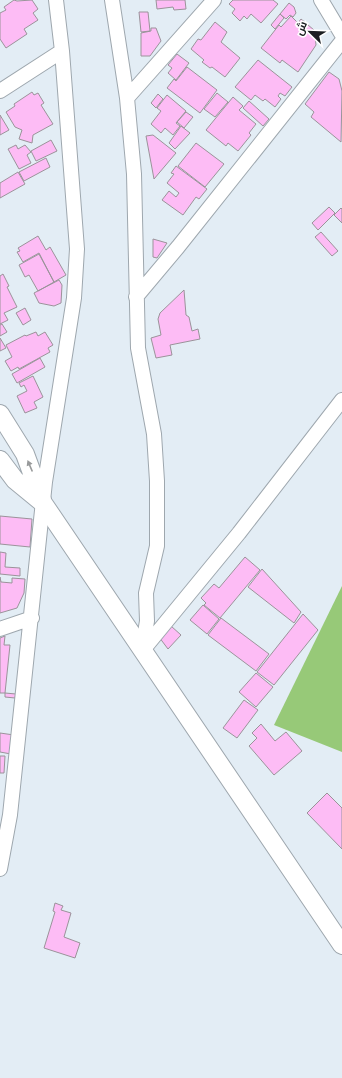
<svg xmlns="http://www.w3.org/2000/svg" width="342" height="1078" viewBox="0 0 342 1078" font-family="'Work Sans',Cairo,sans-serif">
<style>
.green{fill:#97c978}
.building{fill:#fdbcf5;stroke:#9b939a}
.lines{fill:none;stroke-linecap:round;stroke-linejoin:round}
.minor-casing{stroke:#9ea7ae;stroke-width:16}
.tertiary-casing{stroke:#9ea7ae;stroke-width:20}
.minor{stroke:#fff;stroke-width:14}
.tertiary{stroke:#fff;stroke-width:18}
.oneway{fill:#989a9b}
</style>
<rect width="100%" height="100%" fill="#e3edf5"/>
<path class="green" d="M 342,586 L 342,752 L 274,725 Z"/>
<path class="building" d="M 14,0 L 17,1 L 32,0 L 38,9 L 33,13 L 38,20 L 24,29 L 27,34 L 6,48 L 0,39 L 0,13 L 6,10 L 4,7 Z
M 156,0 L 185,0 L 186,9 L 174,10 L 173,7 L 157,9 Z
M 233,0 L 273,0 L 278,4 L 261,23 L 251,14 L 247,19 L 244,16 L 240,21 L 232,13 L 235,9 L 229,4 Z
M 289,3 L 294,7 L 296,13 L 293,17 L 290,15 L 286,19 L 280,14 Z
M 139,12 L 148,12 L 150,31 L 141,32 Z
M 280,14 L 284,18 L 275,29 L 271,25 Z
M 291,16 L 298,23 L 301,19 L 314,30 L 315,36 L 316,45 L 298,72 L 282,60 L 280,63 L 261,48 L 279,25 L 281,27 Z
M 215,22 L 227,32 L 221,42 L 240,58 L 225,77 L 212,67 L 210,68 L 202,62 L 204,60 L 191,49 L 198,39 L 201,40 Z
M 151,28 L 156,28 L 161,41 L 150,56 L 141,56 L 141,33 L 151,31 Z
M 177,54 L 189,63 L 176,80 L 168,73 L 172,68 L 168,65 Z
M 258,60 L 292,87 L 285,96 L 280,93 L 278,96 L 281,99 L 275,107 L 265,99 L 263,101 L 255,95 L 251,100 L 235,87 Z
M 187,67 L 217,90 L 200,113 L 167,88 L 174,79 L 176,81 Z
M 329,72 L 339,79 L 342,91 L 341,142 L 311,117 L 314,112 L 305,104 Z
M 32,92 L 34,95 L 38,93 L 44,103 L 41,105 L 53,124 L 33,135 L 32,143 L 19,139 L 22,130 L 15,127 L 6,112 L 15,106 L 14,104 Z
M 217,93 L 228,102 L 215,117 L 204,109 Z
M 158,94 L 163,99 L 156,108 L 151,103 Z
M 167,95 L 186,111 L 176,123 L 180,126 L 173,135 L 165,128 L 161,133 L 151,124 L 161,111 L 157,108 Z
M 233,97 L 243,106 L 239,110 L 256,124 L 249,133 L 251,135 L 238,151 L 228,143 L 226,146 L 206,130 Z
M 249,101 L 269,119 L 263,126 L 243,108 Z
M 186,112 L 193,117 L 184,128 L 177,122 Z
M 0,115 L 9,130 L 0,135 Z
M 181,126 L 190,133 L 175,149 L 169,143 Z
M 153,135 L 176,153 L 154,179 L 146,136 Z
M 51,140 L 57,151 L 36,161 L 31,151 Z
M 196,143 L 224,164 L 205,187 L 178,166 Z
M 16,145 L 18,149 L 25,145 L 31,152 L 27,155 L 31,163 L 19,169 L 8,149 Z
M 46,158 L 50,167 L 24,181 L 19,172 Z
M 176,166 L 207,189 L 199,199 L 196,197 L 183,215 L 162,200 L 169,191 L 176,197 L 179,193 L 167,183 L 174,174 L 171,173 Z
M 18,172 L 25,184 L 0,198 L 0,183 Z
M 329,207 L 335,213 L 318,230 L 312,223 Z
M 341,208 L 342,209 L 342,223 L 334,215 Z
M 321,232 L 338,251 L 332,256 L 315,237 Z
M 38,236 L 46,250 L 50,247 L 66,275 L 54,282 L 39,253 L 23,262 L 17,252 L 20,251 L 18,248 Z
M 153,239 L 167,243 L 157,258 L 153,257 Z
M 39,254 L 54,282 L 38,291 L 29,275 L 25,277 L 19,265 Z
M 3,274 L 9,286 L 7,287 L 17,307 L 4,313 L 8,320 L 0,324 L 0,276 Z
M 59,280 L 62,285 L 61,303 L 54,306 L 39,303 L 34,293 Z
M 184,290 L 186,315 L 189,317 L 192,331 L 198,329 L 200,339 L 170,345 L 172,355 L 156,358 L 151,338 L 161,335 L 158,319 L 160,313 Z
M 25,308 L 31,320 L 23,325 L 16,313 Z
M 2,324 L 7,332 L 0,336 L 0,325 Z
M 36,332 L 38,336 L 45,332 L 53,345 L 48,348 L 50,352 L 19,369 L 18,367 L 11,371 L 5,361 L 12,357 L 6,345 L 25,335 L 26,336 Z
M 0,338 L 6,348 L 0,351 Z
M 40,358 L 45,367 L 17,383 L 12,374 Z
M 33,376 L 43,397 L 34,402 L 37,408 L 25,413 L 17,396 L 27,391 L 24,385 L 21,387 L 19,383 Z
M 0,516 L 32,519 L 30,547 L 0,544 Z
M 0,552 L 6,553 L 5,567 L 20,568 L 20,576 L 0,574 Z
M 245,557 L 260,570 L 220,618 L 204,605 L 206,603 L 201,598 L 214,584 L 219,588 Z
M 262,569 L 301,612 L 294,623 L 248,587 Z
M 0,577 L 1,582 L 12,583 L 12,578 L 25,579 L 24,593 L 17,608 L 0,613 Z
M 203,605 L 219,619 L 207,634 L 190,620 Z
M 303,614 L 318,630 L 274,685 L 257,672 Z
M 221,618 L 269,654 L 256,671 L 208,635 Z
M 171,626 L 181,635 L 168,649 L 159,637 Z
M 5,636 L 4,645 L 10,645 L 5,693 L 0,693 L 0,638 Z
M 256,673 L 273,687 L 256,707 L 239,692 Z
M 5,693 L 16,694 L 15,698 L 5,697 Z
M 244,700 L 258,710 L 237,738 L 223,728 Z
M 261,724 L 275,741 L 286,732 L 302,751 L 274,775 L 249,746 L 257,738 L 252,733 Z
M 0,733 L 14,735 L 11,754 L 0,752 Z
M 0,756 L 5,756 L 4,773 L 0,773 Z
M 327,793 L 342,808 L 342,849 L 307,813 Z
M 55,903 L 63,906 L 61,910 L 71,913 L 64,937 L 80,943 L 75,958 L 44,948 L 55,912 L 53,911 Z"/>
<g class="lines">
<defs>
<path id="minor" d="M 112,0 L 127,98 L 134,174 L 138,348 L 154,434 L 157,481 L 157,546 L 146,593 L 147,621 L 142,651
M 321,0 L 342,35
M 0,91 L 62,51
M 127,98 L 214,0
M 136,297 L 178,247 L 342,41
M 0,629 L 32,618
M 143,650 L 239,533 L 342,400
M 0,869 L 10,815 L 45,482 L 74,298 L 77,249 L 62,51 L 56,0"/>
<path id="tertiary" d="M 0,414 L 25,454 L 43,503 L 342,945
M 0,460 L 15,480 L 43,503"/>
</defs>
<use href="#minor" class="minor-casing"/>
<use href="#tertiary" class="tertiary-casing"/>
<use href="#minor" class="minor"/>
<use href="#tertiary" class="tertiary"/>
</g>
<defs><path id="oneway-solid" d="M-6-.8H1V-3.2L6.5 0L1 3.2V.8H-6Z"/></defs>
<use class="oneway" href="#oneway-solid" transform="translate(30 466) rotate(-113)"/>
<g transform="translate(310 32) rotate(293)" stroke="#ffffff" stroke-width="3" paint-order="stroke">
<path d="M0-3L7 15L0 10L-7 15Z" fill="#1b1e21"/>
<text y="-6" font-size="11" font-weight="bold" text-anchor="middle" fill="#1b1e21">ش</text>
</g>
</svg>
